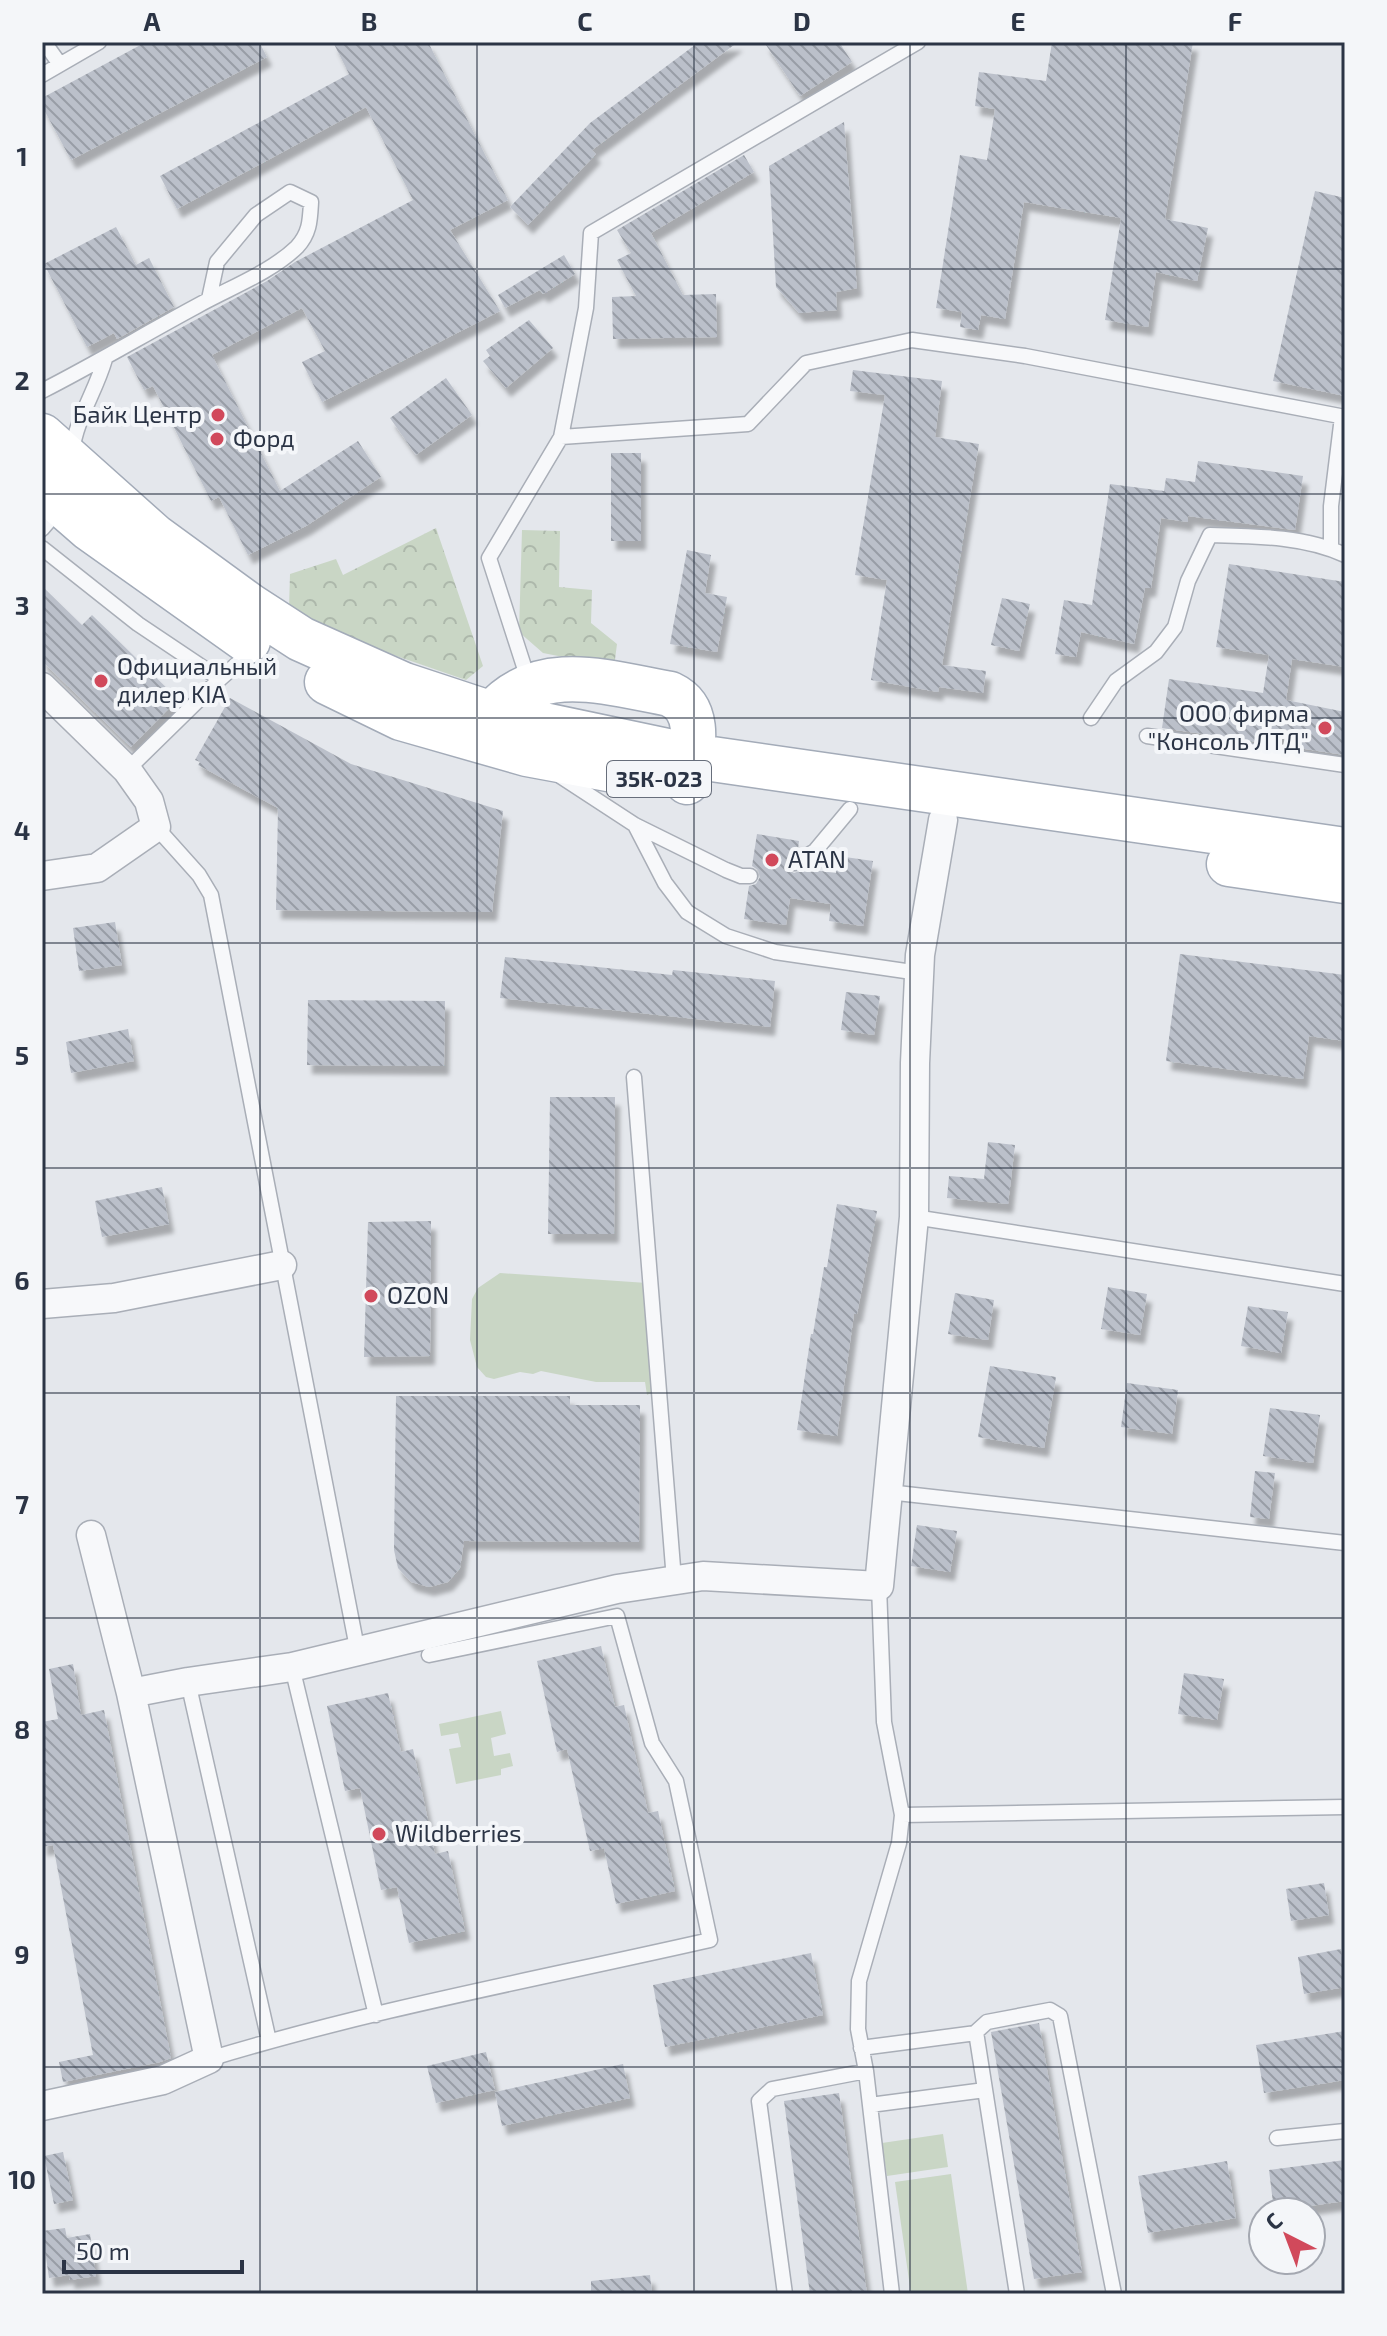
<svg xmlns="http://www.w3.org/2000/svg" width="1387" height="2336" viewBox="0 0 1387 2336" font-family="'Exo 2',sans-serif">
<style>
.forest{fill:url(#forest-crowns)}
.green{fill:#c9d6c5}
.building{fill:url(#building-back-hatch);filter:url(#shadow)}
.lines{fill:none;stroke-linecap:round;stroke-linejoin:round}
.service-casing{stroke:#a9aeb7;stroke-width:17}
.minor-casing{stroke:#a9aeb7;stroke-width:31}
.primary-casing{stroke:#a3abb8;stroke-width:47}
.service{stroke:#f7f8fa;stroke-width:14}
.minor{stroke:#f7f8fa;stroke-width:28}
.primary{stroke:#fff;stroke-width:44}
.grid{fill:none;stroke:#2b3445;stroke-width:2;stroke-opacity:0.55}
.poi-dot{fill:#d1495b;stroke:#f4f6f9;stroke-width:3}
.labels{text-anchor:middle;stroke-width:8;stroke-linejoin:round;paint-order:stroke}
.shield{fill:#f4f6f9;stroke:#676e7b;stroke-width:2}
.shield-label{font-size:22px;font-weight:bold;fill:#2b3445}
.poi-label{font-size:24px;fill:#2b3445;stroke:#f4f6f9;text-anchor:start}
.neatline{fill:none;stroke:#2b3445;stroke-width:3}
.grid-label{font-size:26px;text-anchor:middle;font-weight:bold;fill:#2b3445}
</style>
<defs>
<pattern id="forest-crowns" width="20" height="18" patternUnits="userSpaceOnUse" patternTransform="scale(2)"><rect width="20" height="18" fill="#c9d6c5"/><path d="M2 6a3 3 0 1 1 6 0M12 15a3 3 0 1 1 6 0" fill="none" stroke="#adb8ab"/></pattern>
<pattern id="building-back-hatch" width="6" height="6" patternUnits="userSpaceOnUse" patternTransform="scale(2)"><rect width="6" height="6" fill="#bbc0ca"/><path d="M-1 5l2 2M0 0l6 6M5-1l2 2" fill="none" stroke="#989da6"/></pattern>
<filter id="shadow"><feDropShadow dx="5" dy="9" stdDeviation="2" flood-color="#0004"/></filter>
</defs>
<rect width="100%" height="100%" fill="#e4e7ec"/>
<path class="forest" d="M 436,528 L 483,666 L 466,680 L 353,641 L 289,608 L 290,574 L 336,559 L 343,575 Z
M 522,530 L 560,531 L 559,587 L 592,590 L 591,623 L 617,644 L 614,667 L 543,653 L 519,632 Z"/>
<path class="green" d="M 500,1273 L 647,1283 L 653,1392 L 647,1395 L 645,1382 L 596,1382 L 541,1371 L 533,1374 L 520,1372 L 494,1379 L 486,1377 L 477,1367 L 470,1340 L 472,1299 L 478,1288 Z
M 501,1711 L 506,1734 L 491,1738 L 494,1756 L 510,1753 L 513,1766 L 501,1769 L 501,1775 L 456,1784 L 449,1749 L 461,1747 L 458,1733 L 441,1736 L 439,1724 Z
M 943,2134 L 948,2167 L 887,2176 L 882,2143 Z
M 951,2174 L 968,2294 L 911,2294 L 895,2182 Z"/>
<path class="building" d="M 146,42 L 259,42 L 267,57 L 71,160 L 42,106 L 42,98 Z
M 333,42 L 428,42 L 508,200 L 450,230 L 500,311 L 322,402 L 302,362 L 325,351 L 302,308 L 212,355 L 280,491 L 358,441 L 381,477 L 306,526 L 248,555 L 219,497 L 211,501 L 153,386 L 144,390 L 127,357 L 267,281 L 295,262 L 413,200 L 366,107 L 177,209 L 160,176 L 349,74 Z
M 699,42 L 738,42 L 592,150 L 596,154 L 528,225 L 510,207 L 590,123 Z
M 764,42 L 839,42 L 852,62 L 800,96 Z
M 1052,42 L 1193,42 L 1165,219 L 1208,228 L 1197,281 L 1156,272 L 1148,327 L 1105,320 L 1121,218 L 1024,202 L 1005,319 L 981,315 L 978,330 L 960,327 L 962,312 L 936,308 L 960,155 L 987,160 L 995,109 L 975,106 L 979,72 L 1046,81 Z
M 844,122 L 857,288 L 836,292 L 837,310 L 799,313 L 776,287 L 769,166 Z
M 744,155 L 754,172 L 651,233 L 683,295 L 716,294 L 717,337 L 613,339 L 612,297 L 636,296 L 617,260 L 631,253 L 617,230 Z
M 1315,191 L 1345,198 L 1345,396 L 1273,381 Z
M 116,227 L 136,265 L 149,258 L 174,307 L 117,339 L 114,333 L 87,347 L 44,264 Z
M 564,255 L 575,274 L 543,294 L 540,290 L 505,308 L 498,295 Z
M 529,320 L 553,348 L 506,388 L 483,361 L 490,356 L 486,350 Z
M 853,370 L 942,381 L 935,437 L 979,444 L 942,665 L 986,671 L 983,693 L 939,687 L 938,692 L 871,680 L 887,580 L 855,575 L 885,395 L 850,391 Z
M 446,378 L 472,415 L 416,455 L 390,418 Z
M 611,453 L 641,453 L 641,541 L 611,541 Z
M 1198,461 L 1303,476 L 1295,530 L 1188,516 L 1188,522 L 1161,518 L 1151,588 L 1145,588 L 1134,644 L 1081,632 L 1076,657 L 1055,654 L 1064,600 L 1092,605 L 1110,484 L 1164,491 L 1166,478 L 1195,482 Z
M 687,550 L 711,555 L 705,593 L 727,597 L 717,652 L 670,644 Z
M 1229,564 L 1345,582 L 1345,667 L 1292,659 L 1286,700 L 1345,712 L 1345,755 L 1305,749 L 1281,736 L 1279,745 L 1162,728 L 1169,679 L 1263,693 L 1269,655 L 1216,647 Z
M 42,586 L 82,625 L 92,615 L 178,699 L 131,747 L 42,661 Z
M 1002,598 L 1030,604 L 1019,651 L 991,645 Z
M 230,698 L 351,764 L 503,811 L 492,912 L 276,910 L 278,808 L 198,765 L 200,762 L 195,760 Z
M 757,834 L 799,841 L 798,850 L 789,855 L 785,862 L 787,869 L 794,873 L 805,869 L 836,873 L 838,856 L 873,861 L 863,926 L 829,921 L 831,904 L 790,898 L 786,925 L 744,919 L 749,886 L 756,884 L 760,877 L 758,870 L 752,866 Z
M 115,922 L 122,965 L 79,971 L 73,928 Z
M 1180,954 L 1345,975 L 1345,1041 L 1309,1036 L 1303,1079 L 1166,1061 Z
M 505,957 L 672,975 L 673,970 L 775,981 L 770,1027 L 500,998 Z
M 846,992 L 880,996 L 874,1035 L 841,1030 Z
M 308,1000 L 445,1001 L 444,1066 L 307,1065 Z
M 128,1029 L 134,1061 L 71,1073 L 66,1042 Z
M 550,1097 L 615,1097 L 614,1234 L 548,1234 Z
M 988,1142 L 1015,1145 L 1008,1204 L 947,1198 L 949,1176 L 984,1179 Z
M 162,1187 L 169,1224 L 102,1237 L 95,1201 Z
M 837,1204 L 877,1211 L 857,1314 L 854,1314 L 837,1436 L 797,1430 L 811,1334 L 813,1334 L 824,1267 L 827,1267 Z
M 431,1221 L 430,1356 L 364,1357 L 368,1222 Z
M 1108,1287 L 1147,1294 L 1140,1335 L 1101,1329 Z
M 955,1293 L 994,1300 L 988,1340 L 948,1334 Z
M 1248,1306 L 1288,1312 L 1281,1353 L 1241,1346 Z
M 990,1366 L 1056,1377 L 1044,1448 L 978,1437 Z
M 1127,1383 L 1178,1390 L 1172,1434 L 1121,1427 Z
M 396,1396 L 570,1396 L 570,1405 L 640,1405 L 639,1542 L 464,1541 L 460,1568 L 448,1582 L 429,1587 L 411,1582 L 398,1568 L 394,1550 Z
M 1270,1408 L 1320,1415 L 1313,1463 L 1263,1456 Z
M 1255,1471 L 1275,1473 L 1269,1519 L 1250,1517 Z
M 917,1525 L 957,1531 L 950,1572 L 911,1566 Z
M 601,1646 L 615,1707 L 624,1705 L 648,1813 L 658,1811 L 675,1891 L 616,1904 L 604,1848 L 590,1851 L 567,1749 L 557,1752 L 537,1661 Z
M 73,1664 L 81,1715 L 104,1710 L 171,2058 L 160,2062 L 63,2082 L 59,2062 L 93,2055 L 53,1845 L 42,1847 L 42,1722 L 58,1719 L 49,1669 Z
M 1184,1673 L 1224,1679 L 1217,1720 L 1178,1714 Z
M 388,1693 L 401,1752 L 413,1749 L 435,1854 L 448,1851 L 465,1931 L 409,1943 L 397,1887 L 381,1890 L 360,1788 L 345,1791 L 327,1706 Z
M 1324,1883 L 1329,1915 L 1291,1921 L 1286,1889 Z
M 1341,1949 L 1345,1987 L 1304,1994 L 1298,1957 Z
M 811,1953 L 823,2015 L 665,2047 L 653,1985 Z
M 1039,2023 L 1082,2272 L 1034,2279 L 991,2032 Z
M 1345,2031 L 1345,2080 L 1264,2093 L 1256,2045 Z
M 486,2052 L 495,2090 L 436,2103 L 427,2066 Z
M 623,2064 L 630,2098 L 502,2126 L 495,2092 Z
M 839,2093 L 867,2294 L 810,2294 L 784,2101 Z
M 63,2152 L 73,2200 L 54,2204 L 44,2156 Z
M 1345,2160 L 1345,2201 L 1274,2211 L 1269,2170 Z
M 1227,2161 L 1236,2218 L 1148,2233 L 1138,2176 Z
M 65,2228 L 67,2238 L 90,2234 L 96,2276 L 70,2280 L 69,2275 L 49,2278 L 45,2250 L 42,2251 L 42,2231 Z
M 650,2275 L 652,2294 L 591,2294 L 591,2281 Z"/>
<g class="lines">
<defs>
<path id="service" d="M 44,42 L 59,63
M 42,75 L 99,42
M 42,391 C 95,364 145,334 197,306 C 229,288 270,273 297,247 C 310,233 310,220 311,202 L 290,192 L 256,215 L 217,262 L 209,299
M 561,437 L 748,424 L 806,363 L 912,340 L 1025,356 L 1345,417
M 72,452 C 76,419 96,391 105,359
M 42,529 L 60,508
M 42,548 L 138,624 L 220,679
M 1331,548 L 1331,506 L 1342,417
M 529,682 L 489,558 L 561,437 L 586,308 L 591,233 L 918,42
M 1091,718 L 1116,681 L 1156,652 L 1175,627 L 1188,581 L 1210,535 C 1254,536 1305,536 1345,555
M 1147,736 L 1345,765
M 127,770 L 220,679 L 254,649
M 560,776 L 635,825 L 726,870 L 741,876 L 750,876
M 635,825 L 665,883 L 687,912 L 726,936 L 775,952 L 919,973
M 156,827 L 199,875 L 211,895 L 358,1653
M 795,863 L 815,851 L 850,809
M 634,1077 L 674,1580
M 914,1217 L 1345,1284
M 888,1492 L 1345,1543
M 879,1586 L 884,1722 L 902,1815 L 899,1843 L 859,1981 L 858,2029 L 866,2071 L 892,2294
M 292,1667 L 376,2015
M 188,1682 L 269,2041
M 902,1815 L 1345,1807
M 861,2048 L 976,2033
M 209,2059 C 373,2009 543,1978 710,1940 L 676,1781 L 652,1743 L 617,1616 L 429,1655
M 870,2105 L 985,2090
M 1277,2138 L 1345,2131
M 785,2294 L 759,2101 L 772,2089 L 866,2071
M 1017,2294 L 976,2032 L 987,2022 L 1050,2010 L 1060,2016 L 1114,2294"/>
<path id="minor" d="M 42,687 L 127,770 L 149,801 L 156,827 L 97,868 L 42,876
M 42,1304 L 114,1298 L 282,1265
M 91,1535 L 131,1693
M 42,2106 L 163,2080 L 209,2059 L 131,1693 L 188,1682 L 292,1667 L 617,1589 L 703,1576 L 879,1586 L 914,1217 L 915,1063 L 920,955 L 943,820"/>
<path id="primary" d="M 42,436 L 154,536 L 250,606 L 301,639 L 404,685 L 492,714 L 691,756 L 1345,850
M 42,487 L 89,528 L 248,641
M 327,682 L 401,718 L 527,754 L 635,774
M 492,714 C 538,659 609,683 670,694 C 704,710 692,750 687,782
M 1229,864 L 1345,881"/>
</defs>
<use href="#service" class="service-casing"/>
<use href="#minor" class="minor-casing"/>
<use href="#primary" class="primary-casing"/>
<use href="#service" class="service"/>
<use href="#minor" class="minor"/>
<use href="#primary" class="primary"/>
</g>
<path class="grid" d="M 260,42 L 260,2294M 477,42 L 477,2294M 694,42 L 694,2294M 910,42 L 910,2294M 1126,42 L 1126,2294M 42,269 L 1345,269M 42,494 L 1345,494M 42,718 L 1345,718M 42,943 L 1345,943M 42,1168 L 1345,1168M 42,1393 L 1345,1393M 42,1618 L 1345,1618M 42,1842 L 1345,1842M 42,2067 L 1345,2067"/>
<g class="poi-dot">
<circle cx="218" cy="415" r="8"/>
<circle cx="217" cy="439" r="8"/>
<circle cx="101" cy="681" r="8"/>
<circle cx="1325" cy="728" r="8"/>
<circle cx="772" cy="860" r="8"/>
<circle cx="371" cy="1296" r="8"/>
<circle cx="379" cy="1834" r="8"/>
</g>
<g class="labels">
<rect class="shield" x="607" y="761" width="104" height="36" rx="6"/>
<g class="shield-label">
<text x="659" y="787">35К-023</text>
</g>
<g class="poi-label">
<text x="202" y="423" text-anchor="end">Байк Центр</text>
<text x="233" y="447">Форд</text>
<text x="117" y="675">Официальный<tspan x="117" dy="28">дилер KIA</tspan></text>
<text x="1309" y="722" text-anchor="end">ООО фирма<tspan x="1309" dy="28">"Консоль ЛТД"</tspan></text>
<text x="788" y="868">ATAN</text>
<text x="387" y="1304">OZON</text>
<text x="395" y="1842">Wildberries</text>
</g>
</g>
<rect width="1387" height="2336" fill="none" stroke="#f4f6f9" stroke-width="88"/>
<g transform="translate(1287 2236) rotate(318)"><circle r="38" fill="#f4f6f9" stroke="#a4a8b1" stroke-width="2"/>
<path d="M0-6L14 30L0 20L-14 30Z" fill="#d1495b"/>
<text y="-12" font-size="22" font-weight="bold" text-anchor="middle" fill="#2b3445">С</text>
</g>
<path d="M64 2260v12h178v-12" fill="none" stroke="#2b3445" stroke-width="4"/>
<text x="76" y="2260" font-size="24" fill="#2b3445" stroke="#f4f6f9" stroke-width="6" paint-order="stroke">50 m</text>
<rect x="44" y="44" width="1299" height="2248" class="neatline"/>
<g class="grid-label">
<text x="152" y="31">A</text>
<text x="369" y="31">B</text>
<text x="585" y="31">C</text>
<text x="802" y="31">D</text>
<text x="1018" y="31">E</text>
<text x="1235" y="31">F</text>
<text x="22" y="166">1</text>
<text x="22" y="390">2</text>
<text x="22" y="615">3</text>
<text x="22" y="840">4</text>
<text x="22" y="1065">5</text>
<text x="22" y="1290">6</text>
<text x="22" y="1514">7</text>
<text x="22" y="1739">8</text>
<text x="22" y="1964">9</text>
<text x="22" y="2189">10</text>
</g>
</svg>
